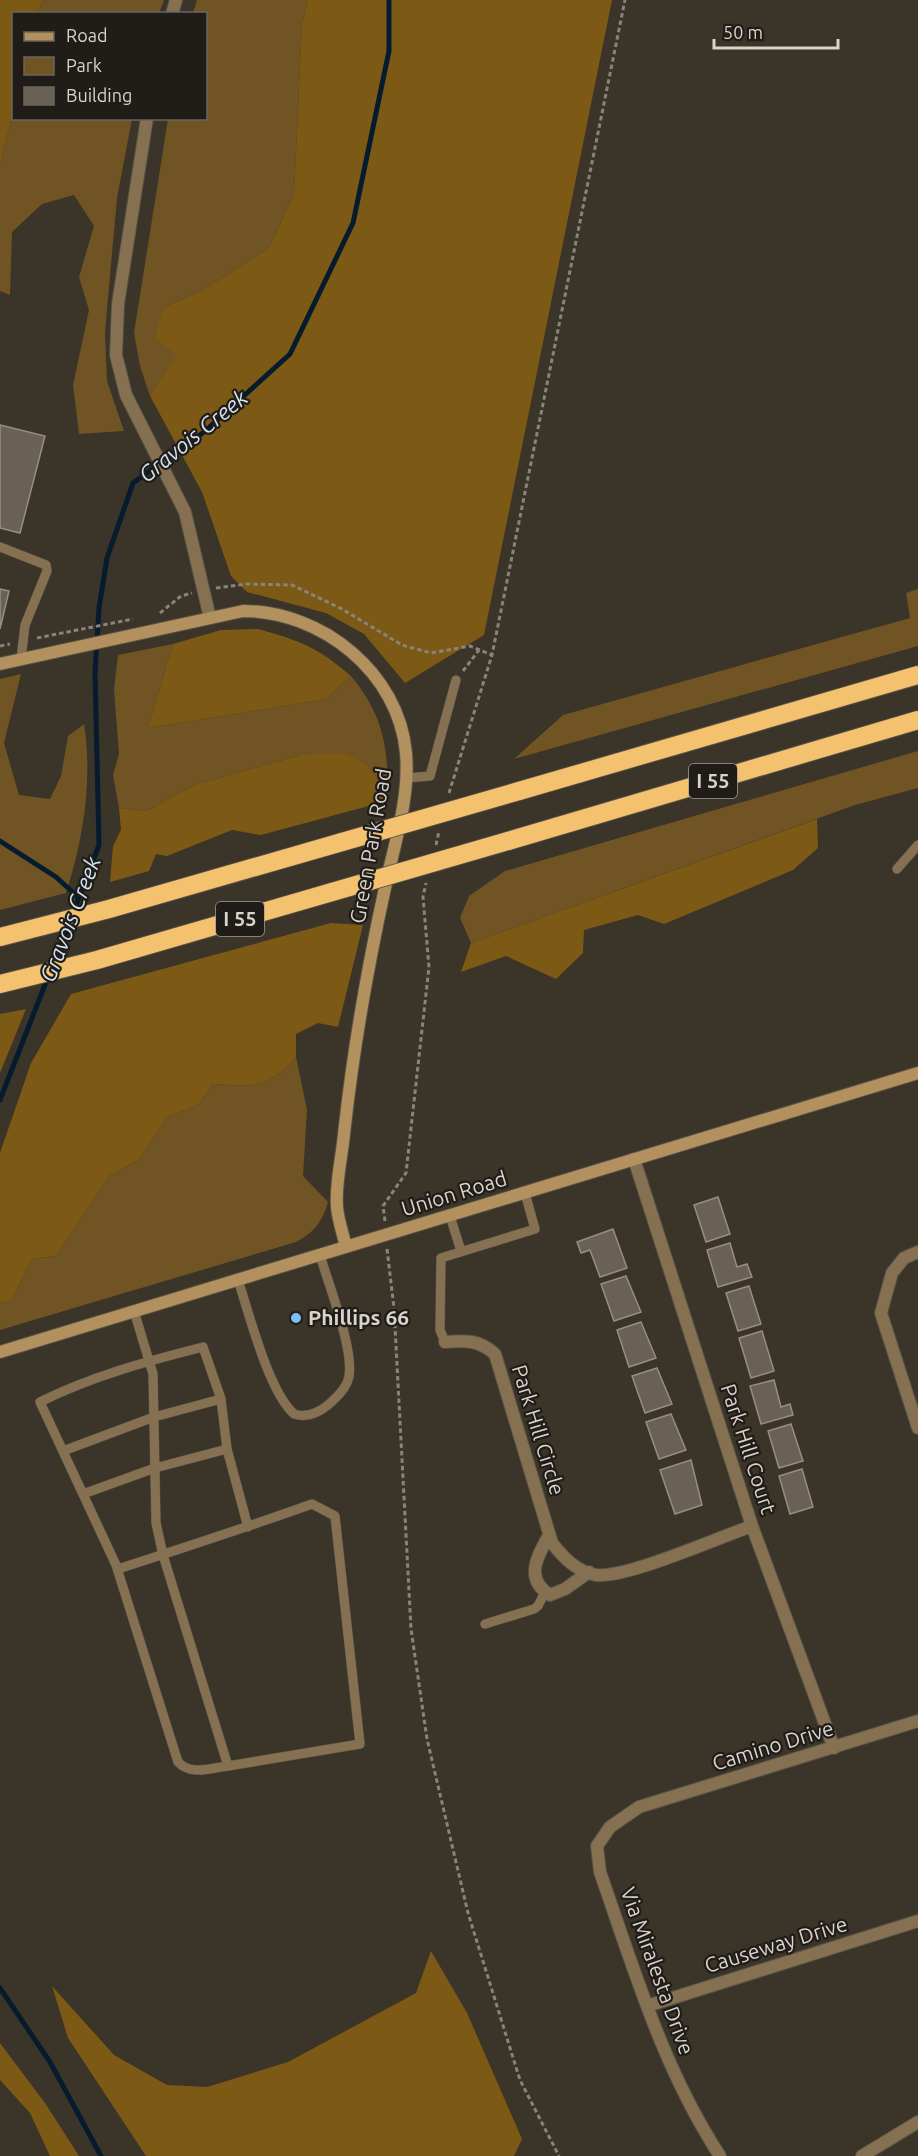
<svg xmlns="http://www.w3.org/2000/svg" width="918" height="2156" viewBox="0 0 918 2156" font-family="Ubuntu,sans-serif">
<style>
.green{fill:#705423}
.forest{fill:#7d5916}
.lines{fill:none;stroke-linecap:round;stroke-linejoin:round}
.stream{stroke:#061b2e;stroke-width:5}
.building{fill:#696154;stroke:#978e80;stroke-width:1.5}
.lane-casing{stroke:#575146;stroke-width:10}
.street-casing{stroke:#575146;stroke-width:14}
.secondary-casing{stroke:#575146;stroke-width:14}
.highway-casing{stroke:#575146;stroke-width:20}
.path{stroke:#89837a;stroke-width:3;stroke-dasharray:4.5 3;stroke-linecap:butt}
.lane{stroke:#857151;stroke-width:9}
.street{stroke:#857151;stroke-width:12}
.secondary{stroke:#b2915e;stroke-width:12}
.highway{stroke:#f4c16f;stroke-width:18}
.highway-bridge-casing{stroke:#575146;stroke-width:20;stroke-linecap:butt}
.highway-bridge{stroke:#f4c16f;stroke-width:18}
.poi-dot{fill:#7dbef9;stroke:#201c17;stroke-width:2}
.labels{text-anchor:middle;stroke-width:4.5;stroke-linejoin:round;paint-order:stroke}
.shield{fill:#201c17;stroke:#a19c96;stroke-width:1.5}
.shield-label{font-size:20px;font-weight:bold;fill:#d8d3cc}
.street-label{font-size:21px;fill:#d8d3cc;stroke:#201c17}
.poi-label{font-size:21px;font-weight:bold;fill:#d8d3cc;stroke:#201c17;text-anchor:start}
.water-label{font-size:22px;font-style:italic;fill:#d2e3f3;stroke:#201c17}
</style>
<rect width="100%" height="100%" fill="#3b3428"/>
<path class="green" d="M 42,0 L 164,0 L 159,13 L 39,14 Z
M 197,0 L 308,0 L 302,23 L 294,194 L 269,248 L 198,293 L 164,307 L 178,354 L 150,396 L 140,366 L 134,333 L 168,119 L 206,118 L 206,14 L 193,13 Z
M 13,111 L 14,118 L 132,119 L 117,198 L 105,332 L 107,381 L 124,431 L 79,434 L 73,385 L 89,310 L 79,277 L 94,226 L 74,195 L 42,204 L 12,232 L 10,295 L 0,291 L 0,164 Z
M 918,589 L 918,646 L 514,759 L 563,715 L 910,618 L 906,593 Z
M 173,644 L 148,728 L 326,699 L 351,676 C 383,715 388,745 388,795 L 369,766 L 301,755 L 194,785 L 147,811 L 119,808 L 113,775 L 119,754 L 114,689 L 118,655 Z
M 21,674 L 4,743 L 19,795 L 50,799 L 61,776 L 68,736 L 84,724 C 93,779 83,841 66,893 L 0,910 L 0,679 Z
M 918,751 L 918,788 L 855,805 L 471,943 L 460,918 L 469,896 L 505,871 Z
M 296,1057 L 307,1110 L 303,1176 L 328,1202 C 322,1222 315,1232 296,1242 L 0,1330 L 0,1304 L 12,1300 L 31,1259 L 56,1256 L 109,1176 L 139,1160 L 167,1117 L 198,1105 L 213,1084 C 253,1086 268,1089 296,1057 Z"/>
<path class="forest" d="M 0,0 L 42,0 L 39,13 L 14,14 L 13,111 L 0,164 Z
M 308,0 L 612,0 L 484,635 L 405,683 L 364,634 L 326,613 L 247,592 L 231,576 L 202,492 L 150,396 L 177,354 L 155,338 L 164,307 L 198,293 L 269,248 L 294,194 L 302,23 Z
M 258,629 C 301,641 317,647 351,676 L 326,699 L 148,728 L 173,644 L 221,630 Z
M 344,753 L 369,766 L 388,795 L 387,801 L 261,835 L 232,830 L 167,856 L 156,854 L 149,871 L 110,882 L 113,846 L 121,830 L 119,808 L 147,811 L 194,785 L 301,755 Z
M 817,819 L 818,848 L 793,870 L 664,924 L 638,915 L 584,930 L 583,953 L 556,979 L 506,956 L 461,972 L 471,943 Z
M 331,923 L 363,925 L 338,1027 L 318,1023 L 296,1034 L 296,1057 C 268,1089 253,1086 213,1084 L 198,1105 L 167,1117 L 139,1160 L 109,1176 L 56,1256 L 31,1259 L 12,1300 L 0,1304 L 0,1153 L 31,1063 L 71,994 Z
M 26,1009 L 0,1073 L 0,1014 Z
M 431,1951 L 467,2013 L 522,2139 L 514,2156 L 146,2156 L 68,2038 L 52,1986 L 114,2055 L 167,2085 L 207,2087 L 288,2062 L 416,1993 Z
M 0,2043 L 45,2103 L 79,2156 L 50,2156 L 30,2113 L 0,2080 Z"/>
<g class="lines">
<path class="stream" d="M 0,841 L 56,877 L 79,898
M 73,913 L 99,845 L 95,672 L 99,608 L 107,558 L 133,483 L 204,432 L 290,354 L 353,223 L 389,51 L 389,0
M 53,966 L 69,924
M 0,1100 L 48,977
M 0,1988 L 50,2062 L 101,2156"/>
</g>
<path class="building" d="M 0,425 L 45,436 L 20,533 L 0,528 Z
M 0,589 L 9,591 L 0,629 Z
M 718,1197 L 730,1234 L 706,1242 L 694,1205 Z
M 613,1229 L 627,1268 L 600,1277 L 590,1250 L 581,1253 L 577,1242 Z
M 730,1243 L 737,1267 L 747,1264 L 752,1277 L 718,1287 L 707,1250 Z
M 626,1276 L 641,1312 L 614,1321 L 601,1284 Z
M 749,1286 L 761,1324 L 738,1331 L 726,1293 Z
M 641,1322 L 656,1358 L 629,1367 L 617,1330 Z
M 762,1331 L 774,1371 L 751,1378 L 739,1338 Z
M 657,1368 L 672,1404 L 645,1413 L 632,1376 Z
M 774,1380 L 781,1407 L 790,1404 L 793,1415 L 761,1424 L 750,1386 Z
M 671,1414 L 686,1450 L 659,1459 L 646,1422 Z
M 791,1424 L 803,1461 L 779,1468 L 768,1431 Z
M 691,1460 L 702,1505 L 675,1514 L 660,1470 Z
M 802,1469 L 813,1507 L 790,1514 L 779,1476 Z"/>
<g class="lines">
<defs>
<path id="lane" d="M 0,547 L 46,565 L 47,571 L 25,625 L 21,659
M 406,778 L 430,776 L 456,680
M 897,869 L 918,845
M 450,1216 L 461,1251
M 238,1280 C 250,1316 268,1390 294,1414 C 306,1418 318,1413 328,1405 C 337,1397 347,1388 349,1376 C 354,1349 328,1283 320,1255
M 445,1342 L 440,1330 L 441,1258 L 535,1229 L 525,1193
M 63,1451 L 154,1417 L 221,1399
M 83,1494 L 155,1468 L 227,1449
M 118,1569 C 183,1548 248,1527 312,1504 L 335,1516 L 360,1744 L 228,1766 L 163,1555 L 156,1523 L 153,1374 L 134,1311
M 485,1624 L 534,1609 L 538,1606 L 545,1592
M 228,1766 C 211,1768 191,1776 178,1762 L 116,1565 L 40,1402 C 92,1376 148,1361 203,1347 L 221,1399 L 227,1449 L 248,1527"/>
<path id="street" d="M 172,14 L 176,0
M 147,118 L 118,304 L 116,355 L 126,395 L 185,512 L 210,618
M 634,1159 L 752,1526 L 834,1748
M 918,1252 L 904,1258 L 892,1273 L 881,1313 L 918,1428
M 445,1342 C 466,1340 479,1340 495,1354 L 552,1543 C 563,1557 577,1572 596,1575 C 628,1578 717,1538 752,1526
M 549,1535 C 537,1557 524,1579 550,1595 L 565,1589 L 589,1572
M 647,2006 L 918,1921
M 720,2156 C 663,2069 634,1969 600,1872 L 597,1846 L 610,1827 L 639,1807 L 918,1721
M 862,2156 L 918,2122"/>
<path id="secondary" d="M 0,664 L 243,611 C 322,611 399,673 406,753 C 410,798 394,845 385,888 C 367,970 353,1051 344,1134 C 342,1157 335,1184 337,1207 C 338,1220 343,1234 346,1247
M 0,1352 L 918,1073"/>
<path id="highway" d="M 519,791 L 918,675
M 508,841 L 918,720
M 0,937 L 109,909 L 342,842
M 0,984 L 97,960 L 332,892"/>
</defs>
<use href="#lane" class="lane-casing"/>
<use href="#street" class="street-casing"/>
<use href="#secondary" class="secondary-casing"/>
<use href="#highway" class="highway-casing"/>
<path class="path" d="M 216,588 L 247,584 L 292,585 L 342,609 L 402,645 L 431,653 L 470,646 L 492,655
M 160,613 L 181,596 L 192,593
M 37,638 L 133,619
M 0,646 L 10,644
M 463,671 L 479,650
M 449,793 L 492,655 L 625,0
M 436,845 L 439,831
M 385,1221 L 383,1206 L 406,1173 L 429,967 L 423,897 L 426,883
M 387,1249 L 394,1308 L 411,1629 L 427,1739 L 468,1913 L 520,2080 L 559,2156"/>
<use href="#lane" class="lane"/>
<use href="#street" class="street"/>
<use href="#secondary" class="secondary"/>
<use href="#highway" class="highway"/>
<defs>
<path id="highway-bridge" d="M 342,842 L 519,791
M 332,892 L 508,841"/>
</defs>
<use href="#highway-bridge" class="highway-bridge-casing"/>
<use href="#highway-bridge" class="highway-bridge"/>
</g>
<circle class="poi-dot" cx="296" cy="1318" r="6"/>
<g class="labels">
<g class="shield">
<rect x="689" y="764" width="48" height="34" rx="4.5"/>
<rect x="216" y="902" width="48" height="34" rx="4.5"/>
</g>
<g class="shield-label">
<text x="713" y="788">I 55</text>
<text x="240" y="926">I 55</text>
</g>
<g class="street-label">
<text transform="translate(371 846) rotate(-80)" y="7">Green Park Road</text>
<text transform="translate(454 1194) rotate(-17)" y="7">Union Road</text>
<text transform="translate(538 1430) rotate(73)" y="7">Park Hill Circle</text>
<text transform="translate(748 1449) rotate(72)" y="7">Park Hill Court</text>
<text transform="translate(773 1746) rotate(-17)" y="7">Camino Drive</text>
<text transform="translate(776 1945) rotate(-17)" y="7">Causeway Drive</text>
<text transform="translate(657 1971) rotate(70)" y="7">Via Miralesta Drive</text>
</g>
<g class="poi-label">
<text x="308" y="1325">Phillips 66</text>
</g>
<g class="water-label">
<text transform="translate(193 436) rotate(-39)" y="8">Gravois Creek</text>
<text transform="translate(70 919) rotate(-69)" y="8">Gravois Creek</text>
</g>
</g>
<rect x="12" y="12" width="195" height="108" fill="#201c17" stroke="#6a655f" stroke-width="1.5"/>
<rect x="24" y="32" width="30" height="9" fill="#b2915e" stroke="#6a655f" stroke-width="1.5"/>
<text x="66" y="42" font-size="18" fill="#d8d3cc">Road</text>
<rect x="24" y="57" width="30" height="18" fill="#705423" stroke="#6a655f" stroke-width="1.5"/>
<text x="66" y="72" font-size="18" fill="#d8d3cc">Park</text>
<rect x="24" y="87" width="30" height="18" fill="#696154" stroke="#6a655f" stroke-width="1.5"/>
<text x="66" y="102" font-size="18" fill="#d8d3cc">Building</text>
<path d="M714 39v9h124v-9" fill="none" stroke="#d8d3cc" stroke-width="3"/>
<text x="723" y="39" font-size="18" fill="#d8d3cc" stroke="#201c17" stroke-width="4.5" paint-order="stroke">50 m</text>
</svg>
